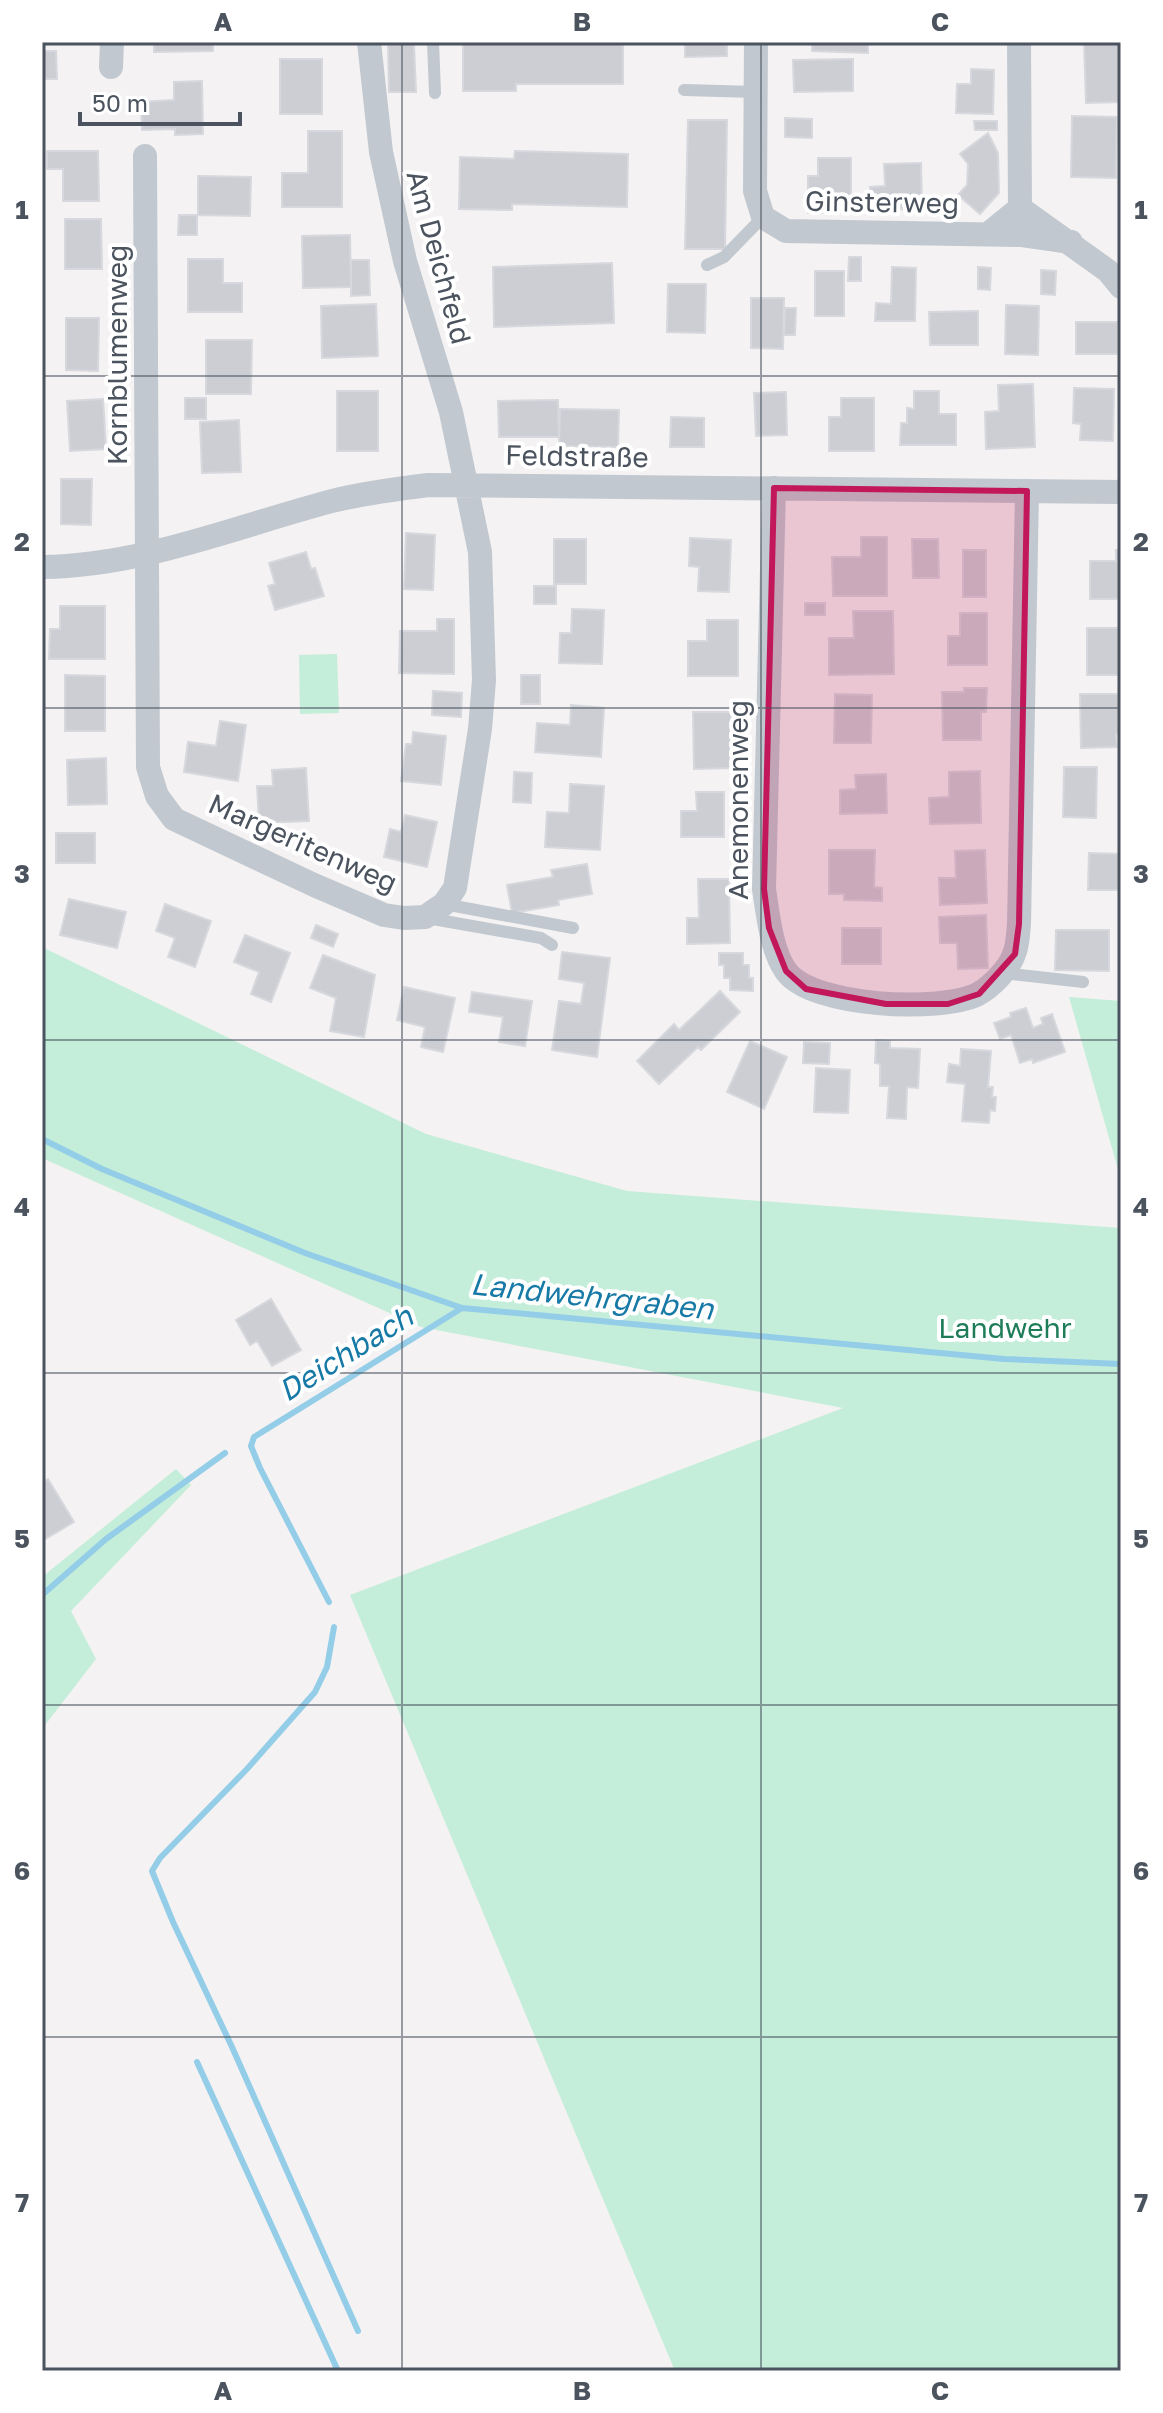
<svg xmlns="http://www.w3.org/2000/svg" width="1163" height="2413" viewBox="0 0 1163 2413" font-family="'Golos Text',sans-serif">
<style>
.green{fill:#c4eed9}
.lines{fill:none;stroke-linecap:round;stroke-linejoin:round}
.stream{stroke:#94cde8;stroke-width:6}
.building{fill:#ccced4;stroke:#d6d8dd;stroke-width:2}
.lane{stroke:#c1c8cf;stroke-width:12}
.street{stroke:#c1c8cf;stroke-width:24}
.marked{fill:#c2185b;fill-opacity:0.2;stroke:#c2185b;stroke-width:6;stroke-linejoin:round}
.grid{fill:none;stroke:#4b535e;stroke-width:2;stroke-opacity:0.55}
.labels{text-anchor:middle;stroke-width:8;stroke-linejoin:round;paint-order:stroke}
.street-label{font-size:28px;fill:#4b535e;stroke:#fff}
.park-label{font-size:28px;fill:#1e7d58;stroke:#fff}
.water-label{font-size:30px;font-style:italic;fill:#1679a6;stroke:#fff}
.neatline{fill:none;stroke:#4b535e;stroke-width:3}
.grid-label{font-size:26px;text-anchor:middle;font-weight:bold;fill:#4b535e}
</style>
<rect width="100%" height="100%" fill="#f4f2f2"/>
<path class="green" d="M 337,654 L 339,713 L 300,714 L 299,655 Z
M 42,947 L 426,1134 L 627,1191 L 1121,1228 L 1121,2371 L 675,2371 L 350,1595 L 843,1408 L 421,1327 L 42,1158 Z
M 1069,997 L 1121,1001 L 1121,1180 Z
M 176,1469 L 191,1485 L 71,1611 L 96,1659 L 42,1729 L 42,1577 Z"/>
<g class="lines">
<path class="stream" d="M 42,1139 L 102,1169 L 305,1253 L 462,1308 L 1004,1359 L 1121,1364
M 42,1595 L 106,1539 L 225,1453
M 329,1602 L 260,1468 L 251,1446 L 254,1437 L 462,1308
M 334,1627 L 327,1667 L 315,1692 L 247,1769 L 160,1858 L 152,1871 L 173,1922 L 232,2047 L 358,2331
M 197,2062 L 338,2371"/>
</g>
<path class="building" d="M 154,42 L 213,42 L 213,51 L 154,52 Z
M 463,42 L 623,42 L 623,84 L 516,84 L 516,91 L 463,91 Z
M 685,42 L 727,42 L 727,56 L 685,57 Z
M 812,42 L 868,42 L 868,53 L 812,51 Z
M 1084,42 L 1121,42 L 1121,102 L 1086,103 Z
M 414,44 L 416,92 L 389,92 L 388,45 Z
M 42,51 L 56,51 L 57,79 L 42,79 Z
M 280,59 L 322,59 L 322,114 L 280,114 Z
M 853,59 L 853,91 L 794,92 L 793,60 Z
M 971,69 L 994,70 L 993,114 L 956,113 L 957,84 L 971,84 Z
M 202,81 L 203,134 L 175,135 L 175,129 L 142,130 L 141,102 L 174,100 L 174,82 Z
M 1072,116 L 1117,117 L 1116,178 L 1071,177 Z
M 785,118 L 812,119 L 812,138 L 785,137 Z
M 688,120 L 727,120 L 725,249 L 685,249 Z
M 974,121 L 997,121 L 997,130 L 975,130 Z
M 308,131 L 342,131 L 342,207 L 282,207 L 282,173 L 308,173 Z
M 988,133 L 998,153 L 999,193 L 980,214 L 958,195 L 967,185 L 968,164 L 960,154 Z
M 47,151 L 98,151 L 99,201 L 63,201 L 63,169 L 47,169 Z
M 515,151 L 628,154 L 627,207 L 512,204 L 512,210 L 459,209 L 460,157 L 514,159 Z
M 818,158 L 851,158 L 851,212 L 808,213 L 808,176 L 818,176 Z
M 921,163 L 922,209 L 871,210 L 870,187 L 885,186 L 884,164 Z
M 198,176 L 251,177 L 250,216 L 198,215 Z
M 179,215 L 197,215 L 197,235 L 178,235 Z
M 65,219 L 101,219 L 102,269 L 65,269 Z
M 350,235 L 351,287 L 303,288 L 302,236 Z
M 849,257 L 861,257 L 861,281 L 848,281 Z
M 188,259 L 223,259 L 223,283 L 242,283 L 242,312 L 188,312 Z
M 351,260 L 369,260 L 370,295 L 351,296 Z
M 612,263 L 614,323 L 494,327 L 493,267 Z
M 892,267 L 916,268 L 915,321 L 875,321 L 876,303 L 891,304 Z
M 978,267 L 991,268 L 990,290 L 978,289 Z
M 1041,270 L 1056,271 L 1055,295 L 1041,294 Z
M 815,271 L 844,271 L 844,316 L 815,316 Z
M 668,284 L 706,284 L 705,333 L 667,332 Z
M 751,298 L 784,298 L 783,349 L 751,348 Z
M 376,304 L 378,356 L 322,358 L 321,306 Z
M 1006,305 L 1039,306 L 1038,355 L 1005,354 Z
M 785,308 L 796,308 L 795,335 L 784,335 Z
M 978,311 L 978,345 L 930,345 L 929,312 Z
M 66,318 L 99,318 L 98,371 L 66,370 Z
M 1076,322 L 1118,322 L 1118,354 L 1076,354 Z
M 206,340 L 252,340 L 251,394 L 206,394 Z
M 1033,384 L 1035,447 L 986,449 L 985,412 L 999,411 L 998,385 Z
M 1074,388 L 1114,389 L 1113,441 L 1080,440 L 1081,424 L 1073,423 Z
M 337,391 L 378,391 L 378,451 L 337,451 Z
M 914,391 L 939,391 L 939,414 L 956,414 L 956,445 L 900,445 L 901,423 L 907,423 L 907,408 L 914,409 Z
M 786,392 L 787,435 L 756,436 L 754,393 Z
M 185,398 L 206,398 L 206,419 L 185,419 Z
M 841,398 L 874,398 L 874,451 L 829,451 L 829,417 L 841,417 Z
M 103,399 L 106,449 L 70,451 L 67,401 Z
M 558,400 L 559,437 L 499,437 L 498,401 Z
M 560,409 L 619,410 L 618,447 L 559,446 Z
M 671,417 L 704,418 L 704,447 L 670,447 Z
M 239,420 L 241,472 L 202,473 L 200,422 Z
M 61,479 L 92,479 L 91,525 L 61,524 Z
M 406,533 L 435,535 L 433,590 L 404,589 Z
M 861,537 L 887,537 L 887,596 L 833,596 L 832,557 L 861,557 Z
M 690,538 L 731,540 L 729,592 L 698,591 L 699,567 L 689,566 Z
M 554,539 L 586,539 L 586,584 L 554,584 Z
M 912,539 L 938,539 L 939,578 L 913,578 Z
M 963,550 L 986,550 L 986,597 L 963,597 Z
M 1116,550 L 1121,550 L 1121,599 L 1090,599 L 1090,561 L 1116,561 Z
M 306,552 L 311,569 L 315,568 L 324,596 L 275,610 L 268,586 L 275,584 L 269,563 Z
M 534,586 L 556,586 L 556,604 L 534,604 Z
M 805,603 L 825,603 L 825,615 L 805,615 Z
M 60,606 L 105,606 L 105,659 L 49,659 L 50,629 L 60,629 Z
M 572,609 L 604,610 L 602,664 L 559,663 L 560,633 L 571,633 Z
M 853,611 L 893,611 L 894,674 L 829,675 L 829,638 L 854,638 Z
M 960,613 L 987,613 L 987,665 L 948,665 L 948,636 L 960,636 Z
M 437,619 L 454,619 L 454,674 L 399,673 L 400,631 L 437,631 Z
M 707,620 L 738,620 L 738,676 L 688,676 L 688,641 L 707,641 Z
M 1087,628 L 1121,628 L 1121,675 L 1087,675 Z
M 65,675 L 105,676 L 105,731 L 65,731 Z
M 521,675 L 540,675 L 540,704 L 521,704 Z
M 964,688 L 987,688 L 986,712 L 981,712 L 981,740 L 943,740 L 942,692 L 964,692 Z
M 433,691 L 462,693 L 461,717 L 432,715 Z
M 835,694 L 872,695 L 871,743 L 834,743 Z
M 1080,694 L 1121,694 L 1121,734 L 1116,734 L 1117,747 L 1081,748 Z
M 571,705 L 604,708 L 601,757 L 535,752 L 537,723 L 570,725 Z
M 693,712 L 731,712 L 732,768 L 694,769 Z
M 220,721 L 246,725 L 238,781 L 184,772 L 188,742 L 216,746 Z
M 413,732 L 446,736 L 441,785 L 401,781 L 406,744 L 412,744 Z
M 106,758 L 107,804 L 68,805 L 67,760 Z
M 1064,767 L 1097,767 L 1096,818 L 1063,817 Z
M 306,768 L 309,821 L 259,823 L 257,786 L 273,786 L 272,770 Z
M 980,771 L 981,823 L 930,824 L 929,798 L 949,797 L 949,772 Z
M 514,772 L 532,773 L 531,803 L 513,802 Z
M 886,774 L 887,813 L 840,814 L 840,790 L 856,789 L 855,775 Z
M 570,784 L 604,786 L 600,850 L 545,847 L 547,812 L 569,813 Z
M 696,792 L 724,792 L 724,837 L 681,837 L 681,811 L 697,811 Z
M 405,815 L 437,822 L 427,867 L 384,857 L 390,829 L 401,832 Z
M 56,833 L 95,833 L 95,863 L 56,863 Z
M 829,850 L 875,850 L 874,887 L 882,888 L 882,901 L 844,900 L 844,894 L 829,894 Z
M 985,850 L 987,903 L 940,905 L 939,878 L 956,878 L 955,851 Z
M 1089,853 L 1121,854 L 1121,890 L 1088,890 Z
M 587,864 L 592,894 L 558,900 L 559,905 L 512,913 L 507,885 L 553,877 L 551,870 Z
M 698,879 L 729,879 L 730,943 L 687,944 L 687,918 L 699,918 Z
M 69,899 L 126,912 L 117,948 L 60,935 Z
M 165,904 L 211,921 L 195,967 L 168,957 L 175,938 L 156,931 Z
M 986,915 L 988,968 L 958,969 L 957,943 L 940,943 L 939,917 Z
M 316,925 L 338,934 L 333,947 L 311,938 Z
M 842,928 L 881,928 L 881,964 L 842,964 Z
M 1056,930 L 1109,930 L 1109,971 L 1055,970 Z
M 245,935 L 290,953 L 271,1002 L 251,994 L 259,972 L 234,962 Z
M 562,952 L 610,958 L 597,1057 L 552,1050 L 559,1001 L 581,1004 L 584,983 L 559,979 Z
M 719,953 L 743,953 L 743,965 L 749,965 L 749,978 L 753,978 L 753,991 L 730,990 L 730,978 L 724,978 L 724,965 L 719,965 Z
M 323,955 L 375,975 L 364,1037 L 330,1031 L 336,998 L 310,988 Z
M 404,987 L 455,998 L 443,1052 L 421,1047 L 425,1027 L 397,1020 Z
M 720,991 L 740,1012 L 701,1050 L 698,1047 L 659,1084 L 637,1061 L 674,1024 L 679,1030 Z
M 472,992 L 532,1001 L 525,1046 L 499,1042 L 503,1017 L 469,1012 Z
M 1026,1008 L 1033,1028 L 1043,1024 L 1041,1018 L 1052,1014 L 1065,1052 L 1033,1063 L 1032,1059 L 1020,1063 L 1011,1035 L 1000,1039 L 994,1023 L 1011,1017 L 1010,1013 Z
M 876,1040 L 890,1041 L 890,1048 L 920,1049 L 918,1088 L 907,1087 L 906,1119 L 887,1118 L 889,1086 L 880,1086 L 880,1064 L 875,1063 Z
M 750,1041 L 787,1057 L 764,1109 L 727,1092 Z
M 804,1042 L 830,1043 L 829,1064 L 803,1063 Z
M 961,1049 L 991,1051 L 988,1087 L 993,1087 L 992,1097 L 996,1097 L 995,1111 L 990,1110 L 989,1123 L 962,1121 L 965,1084 L 947,1082 L 949,1064 L 960,1066 Z
M 816,1068 L 850,1070 L 848,1113 L 814,1112 Z
M 271,1299 L 301,1350 L 272,1366 L 257,1341 L 250,1345 L 236,1320 Z
M 48,1479 L 74,1522 L 42,1541 L 42,1482 Z"/>
<g class="lines">
<path class="lane" d="M 433,42 L 435,93
M 684,90 L 756,92
M 707,265 L 724,257 L 763,217
M 444,904 L 573,928
M 427,918 L 541,938 L 552,945
M 1003,973 L 1083,982"/>
<path class="street" d="M 756,42 L 755,191 L 763,217 L 786,231 L 1022,235 L 1071,242
M 1019,42 L 1020,208
M 111,67 L 112,42
M 145,156 L 148,767 L 157,796 L 174,819 L 314,885 L 384,915 L 404,918 L 425,917 L 444,904 L 455,888 L 480,729 L 484,680 L 480,552 L 451,412 L 405,261 L 381,152 L 369,42
M 988,234 L 1020,208 L 1108,271 L 1121,287
M 774,488 L 764,889 C 768,914 771,950 786,971 C 811,1007 941,1013 978,994 C 991,987 1009,969 1014,954 C 1018,945 1018,933 1019,924 L 1027,491
M 42,567 C 142,566 237,526 332,501 C 364,493 396,489 428,485 L 1121,492"/>
</g>
<path class="marked" d="M 774,488 L 1027,491 L 1019,924 L 1015,954 L 979,994 L 948,1004 L 886,1004 L 806,989 L 786,971 L 769,928 L 764,889 Z"/>
<path class="grid" d="M 402,42 L 402,2371M 761,42 L 761,2371M 42,376 L 1121,376M 42,708 L 1121,708M 42,1040 L 1121,1040M 42,1373 L 1121,1373M 42,1705 L 1121,1705M 42,2037 L 1121,2037"/>
<g class="labels">
<g class="street-label">
<text transform="translate(882 202) rotate(1)" y="10">Ginsterweg</text>
<text transform="translate(439 257) rotate(75)" y="10">Am Deichfeld</text>
<text transform="translate(117 355) rotate(-90)" y="10">Kornblumenweg</text>
<text transform="translate(577 456) rotate(1)" y="10">Feldstraße</text>
<text transform="translate(738 800) rotate(-90)" y="10">Anemonenweg</text>
<text transform="translate(303 843) rotate(24)" y="10">Margeritenweg</text>
</g>
<g class="park-label">
<text x="1005" y="1338">Landwehr</text>
</g>
<g class="water-label">
<text transform="translate(592 1297) rotate(6)" y="10">Landwehrgraben</text>
<text transform="translate(346 1354) rotate(-32)" y="10">Deichbach</text>
</g>
</g>
<rect width="1163" height="2413" fill="none" stroke="#ffffff" stroke-width="88"/>
<path d="M80 112v12h160v-12" fill="none" stroke="#4b535e" stroke-width="4"/>
<text x="92" y="112" font-size="24" fill="#4b535e" stroke="#ffffff" stroke-width="6" paint-order="stroke">50 m</text>
<rect x="44" y="44" width="1075" height="2325" class="neatline"/>
<g class="grid-label">
<text x="223" y="31">A</text>
<text x="582" y="31">B</text>
<text x="940" y="31">C</text>
<text x="22" y="219">1</text>
<text x="1141" y="219">1</text>
<text x="22" y="551">2</text>
<text x="1141" y="551">2</text>
<text x="22" y="883">3</text>
<text x="1141" y="883">3</text>
<text x="22" y="1216">4</text>
<text x="1141" y="1216">4</text>
<text x="22" y="1548">5</text>
<text x="1141" y="1548">5</text>
<text x="22" y="1880">6</text>
<text x="1141" y="1880">6</text>
<text x="22" y="2212">7</text>
<text x="1141" y="2212">7</text>
<text x="223" y="2400">A</text>
<text x="582" y="2400">B</text>
<text x="940" y="2400">C</text>
</g>
</svg>
